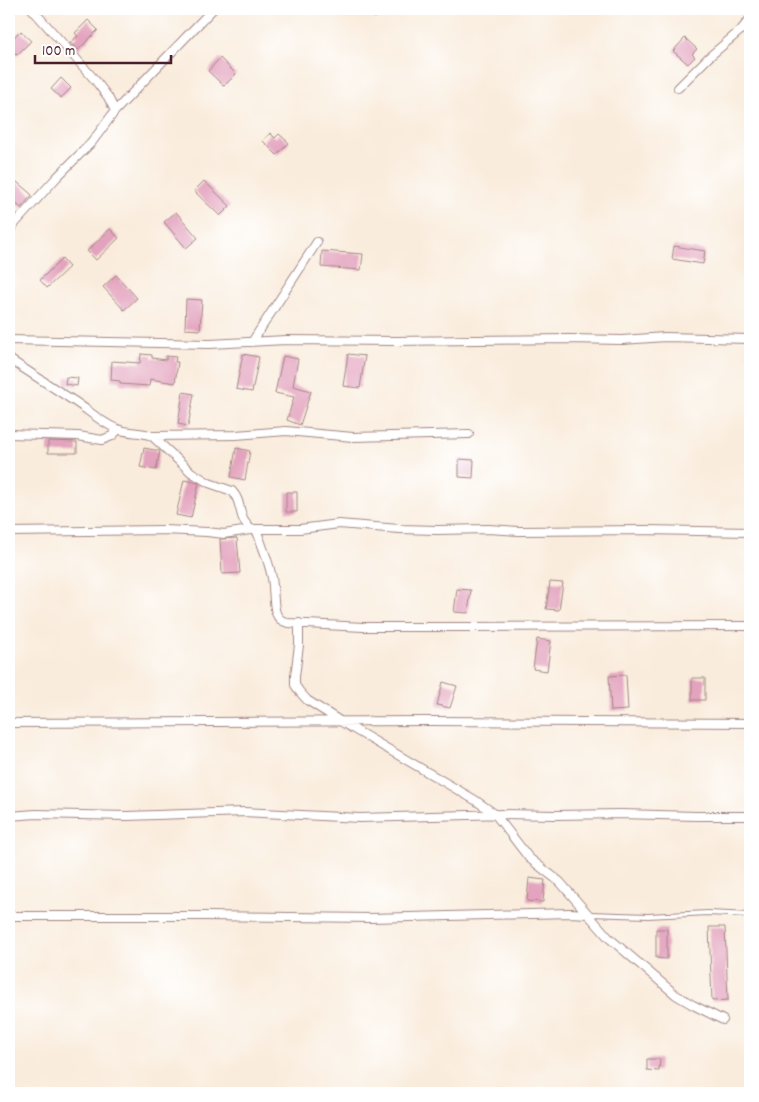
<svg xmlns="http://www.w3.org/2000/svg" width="759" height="1102" viewBox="0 0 759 1102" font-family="Dekko,sans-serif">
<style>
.building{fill:#e3a2bd}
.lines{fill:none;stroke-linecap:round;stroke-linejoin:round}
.lane-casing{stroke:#a28684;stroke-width:6}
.street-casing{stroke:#a28684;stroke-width:10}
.path{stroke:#a28684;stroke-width:2;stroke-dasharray:4 4;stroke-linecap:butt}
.lane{stroke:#fff;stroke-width:4}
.street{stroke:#fff;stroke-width:8}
</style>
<rect width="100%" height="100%" fill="#fff"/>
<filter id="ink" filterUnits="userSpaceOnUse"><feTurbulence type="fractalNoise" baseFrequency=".02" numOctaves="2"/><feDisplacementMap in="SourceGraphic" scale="10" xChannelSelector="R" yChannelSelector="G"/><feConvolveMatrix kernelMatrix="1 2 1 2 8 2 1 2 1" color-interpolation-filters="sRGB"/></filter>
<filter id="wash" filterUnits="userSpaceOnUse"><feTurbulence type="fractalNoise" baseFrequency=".0096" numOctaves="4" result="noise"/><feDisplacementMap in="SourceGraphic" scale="20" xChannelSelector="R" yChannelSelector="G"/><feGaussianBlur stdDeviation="1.12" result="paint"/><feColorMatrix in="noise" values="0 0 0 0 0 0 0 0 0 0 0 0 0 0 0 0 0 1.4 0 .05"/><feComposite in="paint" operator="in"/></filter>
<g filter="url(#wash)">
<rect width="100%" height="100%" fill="#f9ecdc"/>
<g id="blocks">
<path class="building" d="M 372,9 L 383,9 L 375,18 L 369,12 Z
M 88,20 L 98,30 L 78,50 L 70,43 L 78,36 L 75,33 Z
M 20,31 L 31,41 L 17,55 L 9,47 L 9,42 Z
M 685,38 L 697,49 L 692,54 L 695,57 L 688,64 L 673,51 Z
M 220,58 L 236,74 L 224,86 L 208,71 Z
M 61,78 L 71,88 L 61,98 L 51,89 Z
M 270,133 L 275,138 L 279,134 L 289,143 L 277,155 L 263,141 Z
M 9,175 L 32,195 L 21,208 L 9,197 Z
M 204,181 L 230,206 L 220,216 L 194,191 Z
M 176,212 L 198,238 L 186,248 L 164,222 Z
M 110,229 L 119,238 L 96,260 L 87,251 Z
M 674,246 L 705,251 L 703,264 L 672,259 Z
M 322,251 L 363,254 L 361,270 L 321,267 Z
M 62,259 L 69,267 L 47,288 L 40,280 Z
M 116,275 L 137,298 L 124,310 L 103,287 Z
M 186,299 L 202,300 L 200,330 L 185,329 Z
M 141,354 L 152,355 L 152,358 L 166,360 L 166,356 L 176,357 L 175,362 L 178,362 L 175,383 L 150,379 L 149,386 L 120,384 L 120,381 L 111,380 L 112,361 L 140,363 Z
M 243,354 L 259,357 L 252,392 L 236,389 Z
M 348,354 L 365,356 L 360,388 L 343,386 Z
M 283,356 L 298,359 L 293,386 L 311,391 L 300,425 L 287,420 L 294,397 L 275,393 Z
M 66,377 L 78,378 L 77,386 L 65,384 Z
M 183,392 L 194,394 L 188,426 L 178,424 Z
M 48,441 L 77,442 L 77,453 L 48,453 Z
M 144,448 L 160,451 L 156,470 L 140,467 Z
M 236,448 L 250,451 L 245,480 L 231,477 Z
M 459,459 L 474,460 L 473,478 L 459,477 Z
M 184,480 L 199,483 L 191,518 L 176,515 Z
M 286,492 L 297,492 L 297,512 L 286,512 Z
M 237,538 L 240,573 L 222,574 L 220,539 Z
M 550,582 L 563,583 L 559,610 L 546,609 Z
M 457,589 L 471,590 L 468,613 L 454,612 Z
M 537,639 L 551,641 L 547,671 L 533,669 Z
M 626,675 L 628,710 L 611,711 L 609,676 Z
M 692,678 L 705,678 L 705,700 L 692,700 Z
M 443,682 L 457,686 L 450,708 L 437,705 Z
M 529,878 L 545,880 L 543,902 L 527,901 Z
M 709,927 L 725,927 L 728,1000 L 712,1001 Z
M 656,929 L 667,929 L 667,959 L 656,958 Z
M 647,1059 L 660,1059 L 659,1071 L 647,1070 Z"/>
</g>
</g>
<g filter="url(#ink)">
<use href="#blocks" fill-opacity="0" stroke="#a28684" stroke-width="1"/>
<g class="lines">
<defs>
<path id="lane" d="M 590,914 L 648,916 L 708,913 L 750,915"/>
<path id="street" d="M 32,9 L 95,80 L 108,97 L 115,111
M 678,88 L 709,57 L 741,30 L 750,19
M 9,230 L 57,177 L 92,142 L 115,111 L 213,9
M 9,340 L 210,344 L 286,340 L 395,341 L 569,339 L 622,340 L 665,337 L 750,339
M 252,342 L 317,242
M 9,359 C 32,374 54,388 77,403 C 89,411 101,422 115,428 C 127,434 140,431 152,436 L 191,472 L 209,483 L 232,491 C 240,499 239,509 243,519 C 245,523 248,526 251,530
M 9,434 L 78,436 L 102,440 L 112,436 L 118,430
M 152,436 L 236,435 L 286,431 L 353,437 L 469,434
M 256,529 C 262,546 269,561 272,578 C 274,589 273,604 276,613 C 278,619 282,621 288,623 L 363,627 L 466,627 L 750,626
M 9,532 L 164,530 L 207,532 L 224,534 L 256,529 L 300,529 L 339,524 L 399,529 L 438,530 L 488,529 L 519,531 L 646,530 L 750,532
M 299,623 L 299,645 L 295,676 L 295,685 L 299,691 L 307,700 L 340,721 L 475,800 L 495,814 L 529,858 L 560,882 L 608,937 L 676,995 L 693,1005 L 723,1020
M 9,723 L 431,721 L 750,723
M 9,816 L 36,814 L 127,816 L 244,812 L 360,818 L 504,814 L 555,815 L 621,814 L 696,816 L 750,816
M 9,916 L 206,916 L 371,918 L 570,913 L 588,914"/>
</defs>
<use href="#lane" class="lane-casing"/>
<use href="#street" class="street-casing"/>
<path class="path" d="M 325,9 L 330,14"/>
<use href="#lane" class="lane"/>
<use href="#street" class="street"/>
</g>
</g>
<rect width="759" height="1102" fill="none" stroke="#fff" stroke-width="30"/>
<path d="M35 55v8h136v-8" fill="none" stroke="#4a1f2b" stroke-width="2.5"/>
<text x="42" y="55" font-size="15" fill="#4a1f2b" stroke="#ffffff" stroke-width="4" paint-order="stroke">100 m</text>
</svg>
